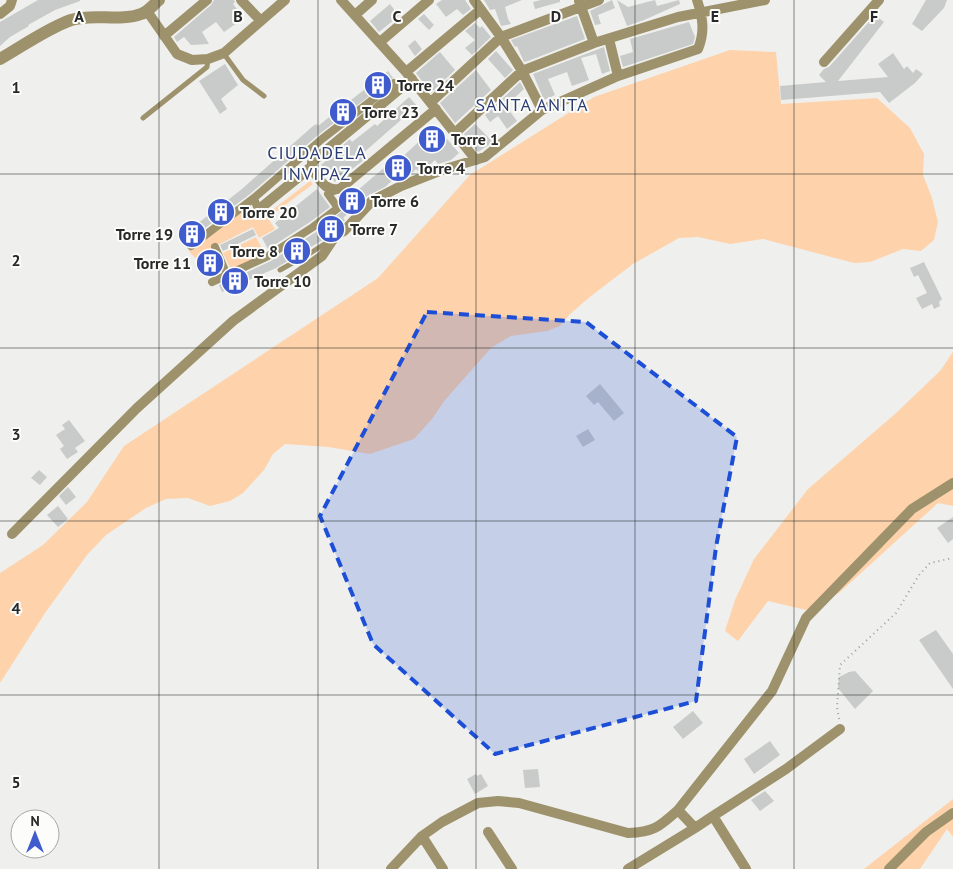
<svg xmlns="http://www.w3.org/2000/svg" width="953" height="869" viewBox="0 0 953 869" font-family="'PT Sans',sans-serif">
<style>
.green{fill:#fed2ab}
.building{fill:#c8cbc9}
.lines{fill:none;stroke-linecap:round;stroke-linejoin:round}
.path{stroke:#a0a19f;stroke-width:2;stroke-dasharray:1 4;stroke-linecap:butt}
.service{stroke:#9e926c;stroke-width:5}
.pedestrian{stroke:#9e926c;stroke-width:8}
.minor{stroke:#9e926c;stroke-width:10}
.tertiary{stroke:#9e926c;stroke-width:12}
.marked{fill:#1d4ed8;fill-opacity:0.2;stroke:#1d4ed8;stroke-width:4;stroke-dasharray:10 6;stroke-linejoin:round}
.grid{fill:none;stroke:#272827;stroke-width:1;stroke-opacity:0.55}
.labels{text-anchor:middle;stroke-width:4;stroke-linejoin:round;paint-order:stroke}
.poi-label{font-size:16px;font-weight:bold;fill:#272827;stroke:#fcfdfa;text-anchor:start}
.neighbourhood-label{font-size:18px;letter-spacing:1px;fill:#2a3b74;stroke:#fcfdfa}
.grid-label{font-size:16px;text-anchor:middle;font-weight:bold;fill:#272827;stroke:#fcfdfa;stroke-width:4;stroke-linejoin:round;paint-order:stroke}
</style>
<rect width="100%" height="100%" fill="#eff0ed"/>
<path class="green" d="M 730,50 L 776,52 L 781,104 L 877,98 L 910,128 L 924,154 L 923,175 L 932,198 L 938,222 L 934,240 L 921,251 L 903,249 L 870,262 L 854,263 L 763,239 L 730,244 L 698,237 L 679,238 L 633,264 L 591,296 L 570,314 L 560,326 L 547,331 L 511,336 L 491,348 L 445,400 L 432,419 L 414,439 L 370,454 L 328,447 L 285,444 L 273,454 L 264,470 L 243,493 L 230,501 L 210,506 L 188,498 L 166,499 L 146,508 L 106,535 L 87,555 L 45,613 L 0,683 L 0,573 L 43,545 L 87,502 L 124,446 L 378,278 L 470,175 L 594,97 Z
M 310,181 L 313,184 L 268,218 L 275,229 L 259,238 L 253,227 L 212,248 L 195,258 L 188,250 L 246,206 L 255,211 L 252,213 L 254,215 L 258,212 L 263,217 Z
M 256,237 L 266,256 L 232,272 L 223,253 Z
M 953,352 L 953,506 L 938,503 L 839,593 L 806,610 L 768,601 L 738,641 L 725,631 L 735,600 L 754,559 L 808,489 L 895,414 L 940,371 Z
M 953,799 L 953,837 L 947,829 L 920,869 L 864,869 Z"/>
<path class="building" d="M 38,0 L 80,0 L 80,1 L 55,10 L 28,25 L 29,26 L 10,37 L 0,46 L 0,22 Z
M 214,0 L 234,0 L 235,2 L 233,4 L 244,18 L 224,32 L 216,22 L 202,32 L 209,44 L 191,45 L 184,37 L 177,42 L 174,37 L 211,5 Z
M 442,0 L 465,0 L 471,9 L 463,15 L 457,9 L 446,17 L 436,4 Z
M 484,0 L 522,0 L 505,7 L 508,19 L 511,24 L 501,26 L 495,9 L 490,10 Z
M 541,0 L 560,0 L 560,2 L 535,9 L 533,2 Z
M 612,0 L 615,8 L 598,15 L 601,24 L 595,25 L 590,11 Z
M 617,0 L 628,7 L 655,0 L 657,6 L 679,0 L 680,4 L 644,20 L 627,26 Z
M 926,0 L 947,0 L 944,8 L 922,31 L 912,24 Z
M 390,4 L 399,16 L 379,32 L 370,21 Z
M 424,14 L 434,25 L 429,30 L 418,19 Z
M 875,15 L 884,22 L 838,81 L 888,77 L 878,64 L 893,53 L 904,69 L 907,66 L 913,73 L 916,69 L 923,74 L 915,83 L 889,103 L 880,92 L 781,100 L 780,86 L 826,82 L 819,75 L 824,69 L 829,67 Z
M 577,16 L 585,39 L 528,61 L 524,62 L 517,46 L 515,47 L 511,40 Z
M 689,22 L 695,37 L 693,44 L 623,67 L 620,56 L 633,52 L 630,39 Z
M 475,23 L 480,28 L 482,26 L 491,37 L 472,55 L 465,48 L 475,40 L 465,31 Z
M 415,40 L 422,49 L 415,56 L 408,46 Z
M 604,47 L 610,71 L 602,74 L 596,54 L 581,58 L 589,80 L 572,86 L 567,72 L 548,79 L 555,95 L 544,100 L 533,74 Z
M 496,51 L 513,70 L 505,78 L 488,59 Z
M 440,52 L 455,70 L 431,93 L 416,73 Z
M 225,64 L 238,85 L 221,99 L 227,109 L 220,114 L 199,81 Z
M 476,70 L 491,90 L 455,123 L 440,103 Z
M 388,71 L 393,78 L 318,135 L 250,194 L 188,241 L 183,235 L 242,189 L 313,126 L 317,124 L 318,126 Z
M 520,82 L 524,89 L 506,106 L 517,121 L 507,129 L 498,116 L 490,122 L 485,115 Z
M 409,97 L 417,106 L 362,154 L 365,158 L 364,160 L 335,182 L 321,165 L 350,139 L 352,142 L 375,124 L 377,126 Z
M 475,124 L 493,142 L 478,152 L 464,134 Z
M 436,126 L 459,153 L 451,160 L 438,164 L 435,160 L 424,170 L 419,172 L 416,169 L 409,176 L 398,180 L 396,177 L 385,187 L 367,196 L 343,218 L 345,220 L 340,225 L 331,231 L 326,238 L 276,268 L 222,292 L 219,285 L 271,261 L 316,232 L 341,212 L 343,207 L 340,201 L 356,188 L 358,190 L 386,166 L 385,164 L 395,156 L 397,155 L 400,159 Z
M 317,189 L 330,207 L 310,222 L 268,249 L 262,238 L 279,228 L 275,223 Z
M 253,229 L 256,235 L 223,251 L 220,245 Z
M 210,250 L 220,272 L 209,277 L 199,256 Z
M 924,262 L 942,299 L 939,302 L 940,306 L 934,309 L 932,304 L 922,309 L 916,298 L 927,293 L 918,275 L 914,277 L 910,268 Z
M 600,384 L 624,413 L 614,421 L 598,402 L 594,405 L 586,396 Z
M 69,420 L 85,441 L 75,448 L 78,452 L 67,459 L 60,449 L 64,446 L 56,435 L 65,429 L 62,425 Z
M 588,429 L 595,440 L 583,447 L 576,436 Z
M 39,470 L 47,477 L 40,485 L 31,478 Z
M 68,487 L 76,497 L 66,505 L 59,496 Z
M 58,506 L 68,519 L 58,527 L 47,515 Z
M 953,517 L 953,539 L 948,543 L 937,528 Z
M 936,630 L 953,654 L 953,689 L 919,640 Z
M 855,671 L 873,691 L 855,709 L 838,688 L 839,677 L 849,672 Z
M 693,711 L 703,723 L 683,739 L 673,727 Z
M 770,741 L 780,755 L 754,774 L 744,759 Z
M 538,769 L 540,787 L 525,788 L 523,770 Z
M 476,774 L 477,776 L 481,774 L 488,786 L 475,794 L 467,779 Z
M 765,791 L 774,801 L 760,811 L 751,800 Z"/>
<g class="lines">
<path class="path" d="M 839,719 L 837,707 L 840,665 L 896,613 L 919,575 L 930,563 L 953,558"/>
<path class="service" d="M 224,54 L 243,80 L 264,96
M 143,118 L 207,67 L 208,59
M 280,270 L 312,252 L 329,241"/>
<path class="pedestrian" d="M 258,210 L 254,198 L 322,139 L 394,83
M 191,246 L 254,198
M 215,247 L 227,275
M 212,282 L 268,256 L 313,227 L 338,208 L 328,194 L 335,190"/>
<path class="minor" d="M 241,0 L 261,21
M 341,0 L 406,72 L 476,160
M 474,0 L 501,37 L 522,71 L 542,110
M 579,1 L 594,43
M 147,11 L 177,54 L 192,60 L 208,59 L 224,53 L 285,0
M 0,14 L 10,6 L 12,0
M 355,15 L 372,0
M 164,36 L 207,0
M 609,39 L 618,76
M 380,42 L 429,0
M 824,62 L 879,0
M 406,72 L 480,10
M 412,79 L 312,162 L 312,169 C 319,179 327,194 341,188 L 436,109
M 431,102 L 501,37 L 599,0
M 455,133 L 522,71 L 594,43 L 678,17 L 765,0
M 258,210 L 311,167
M 12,534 L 137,408 L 233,321 L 322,256 L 336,235 L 344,231 L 372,201 L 401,186 L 442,170 L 485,157 L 542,110 L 618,76 L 698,49 C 705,32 703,18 697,0
M 678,810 L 695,828 L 713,816 L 746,869
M 713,816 L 786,769 L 840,729
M 488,832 L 512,869
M 422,836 L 443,869
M 391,869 L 422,836 L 442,822 L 478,803 L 498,801 L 519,803 L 628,833 C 654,832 659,827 678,810 L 772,691 L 806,618 L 912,509 L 953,483
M 628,869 L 695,828
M 889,869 L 926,832 L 953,813"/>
<path class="tertiary" d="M 0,59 C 23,46 46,29 71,20 C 93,13 120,22 141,14 C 148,12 153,5 159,0"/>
</g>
<path class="marked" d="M 427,312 L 586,322 L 737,437 L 716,547 L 696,701 L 495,754 L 373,644 L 320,516 Z"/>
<path class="grid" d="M 159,0 L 159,869M 318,0 L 318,869M 476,0 L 476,869M 635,0 L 635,869M 794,0 L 794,869M 0,174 L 953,174M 0,348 L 953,348M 0,521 L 953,521M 0,695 L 953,695"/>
<defs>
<symbol id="building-disc" viewBox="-11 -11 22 22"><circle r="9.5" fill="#3f5bce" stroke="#fcfdfa"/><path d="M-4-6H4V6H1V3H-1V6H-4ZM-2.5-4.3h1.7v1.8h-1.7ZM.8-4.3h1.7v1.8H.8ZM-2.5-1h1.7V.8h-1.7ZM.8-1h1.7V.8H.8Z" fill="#fff"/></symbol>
</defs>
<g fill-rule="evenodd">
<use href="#building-disc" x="362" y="69" width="32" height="32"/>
<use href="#building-disc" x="327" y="96" width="32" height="32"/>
<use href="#building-disc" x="416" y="123" width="32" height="32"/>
<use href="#building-disc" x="382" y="152" width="32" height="32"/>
<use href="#building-disc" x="336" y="185" width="32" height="32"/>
<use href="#building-disc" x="205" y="196" width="32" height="32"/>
<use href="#building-disc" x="315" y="213" width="32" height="32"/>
<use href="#building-disc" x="176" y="218" width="32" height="32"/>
<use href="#building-disc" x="281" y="235" width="32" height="32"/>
<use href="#building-disc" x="194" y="247" width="32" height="32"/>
<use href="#building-disc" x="219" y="265" width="32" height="32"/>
</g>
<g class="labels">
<g class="poi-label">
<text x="397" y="91">Torre 24</text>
<text x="362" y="118">Torre 23</text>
<text x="451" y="145">Torre 1</text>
<text x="417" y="174">Torre 4</text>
<text x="371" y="207">Torre 6</text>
<text x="240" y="218">Torre 20</text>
<text x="350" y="235">Torre 7</text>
<text x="173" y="240" text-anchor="end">Torre 19</text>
<text x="278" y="257" text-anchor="end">Torre 8</text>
<text x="191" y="269" text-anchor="end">Torre 11</text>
<text x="254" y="287">Torre 10</text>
</g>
<g class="neighbourhood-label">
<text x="532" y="111">SANTA ANITA</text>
<text x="317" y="159">CIUDADELA<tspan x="317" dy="21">INVIPAZ</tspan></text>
</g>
</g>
<g class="grid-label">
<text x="79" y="22">A</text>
<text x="238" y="22">B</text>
<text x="397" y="22">C</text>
<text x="556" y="22">D</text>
<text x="715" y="22">E</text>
<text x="874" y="22">F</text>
<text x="16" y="93">1</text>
<text x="16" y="266">2</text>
<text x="16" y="440">3</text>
<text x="16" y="614">4</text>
<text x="16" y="788">5</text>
</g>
<g transform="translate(35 834)"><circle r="24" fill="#fcfdfa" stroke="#a7a8a6"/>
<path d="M0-4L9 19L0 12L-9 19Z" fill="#3f5bce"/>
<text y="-8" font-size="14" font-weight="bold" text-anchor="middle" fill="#272827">N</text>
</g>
</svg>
